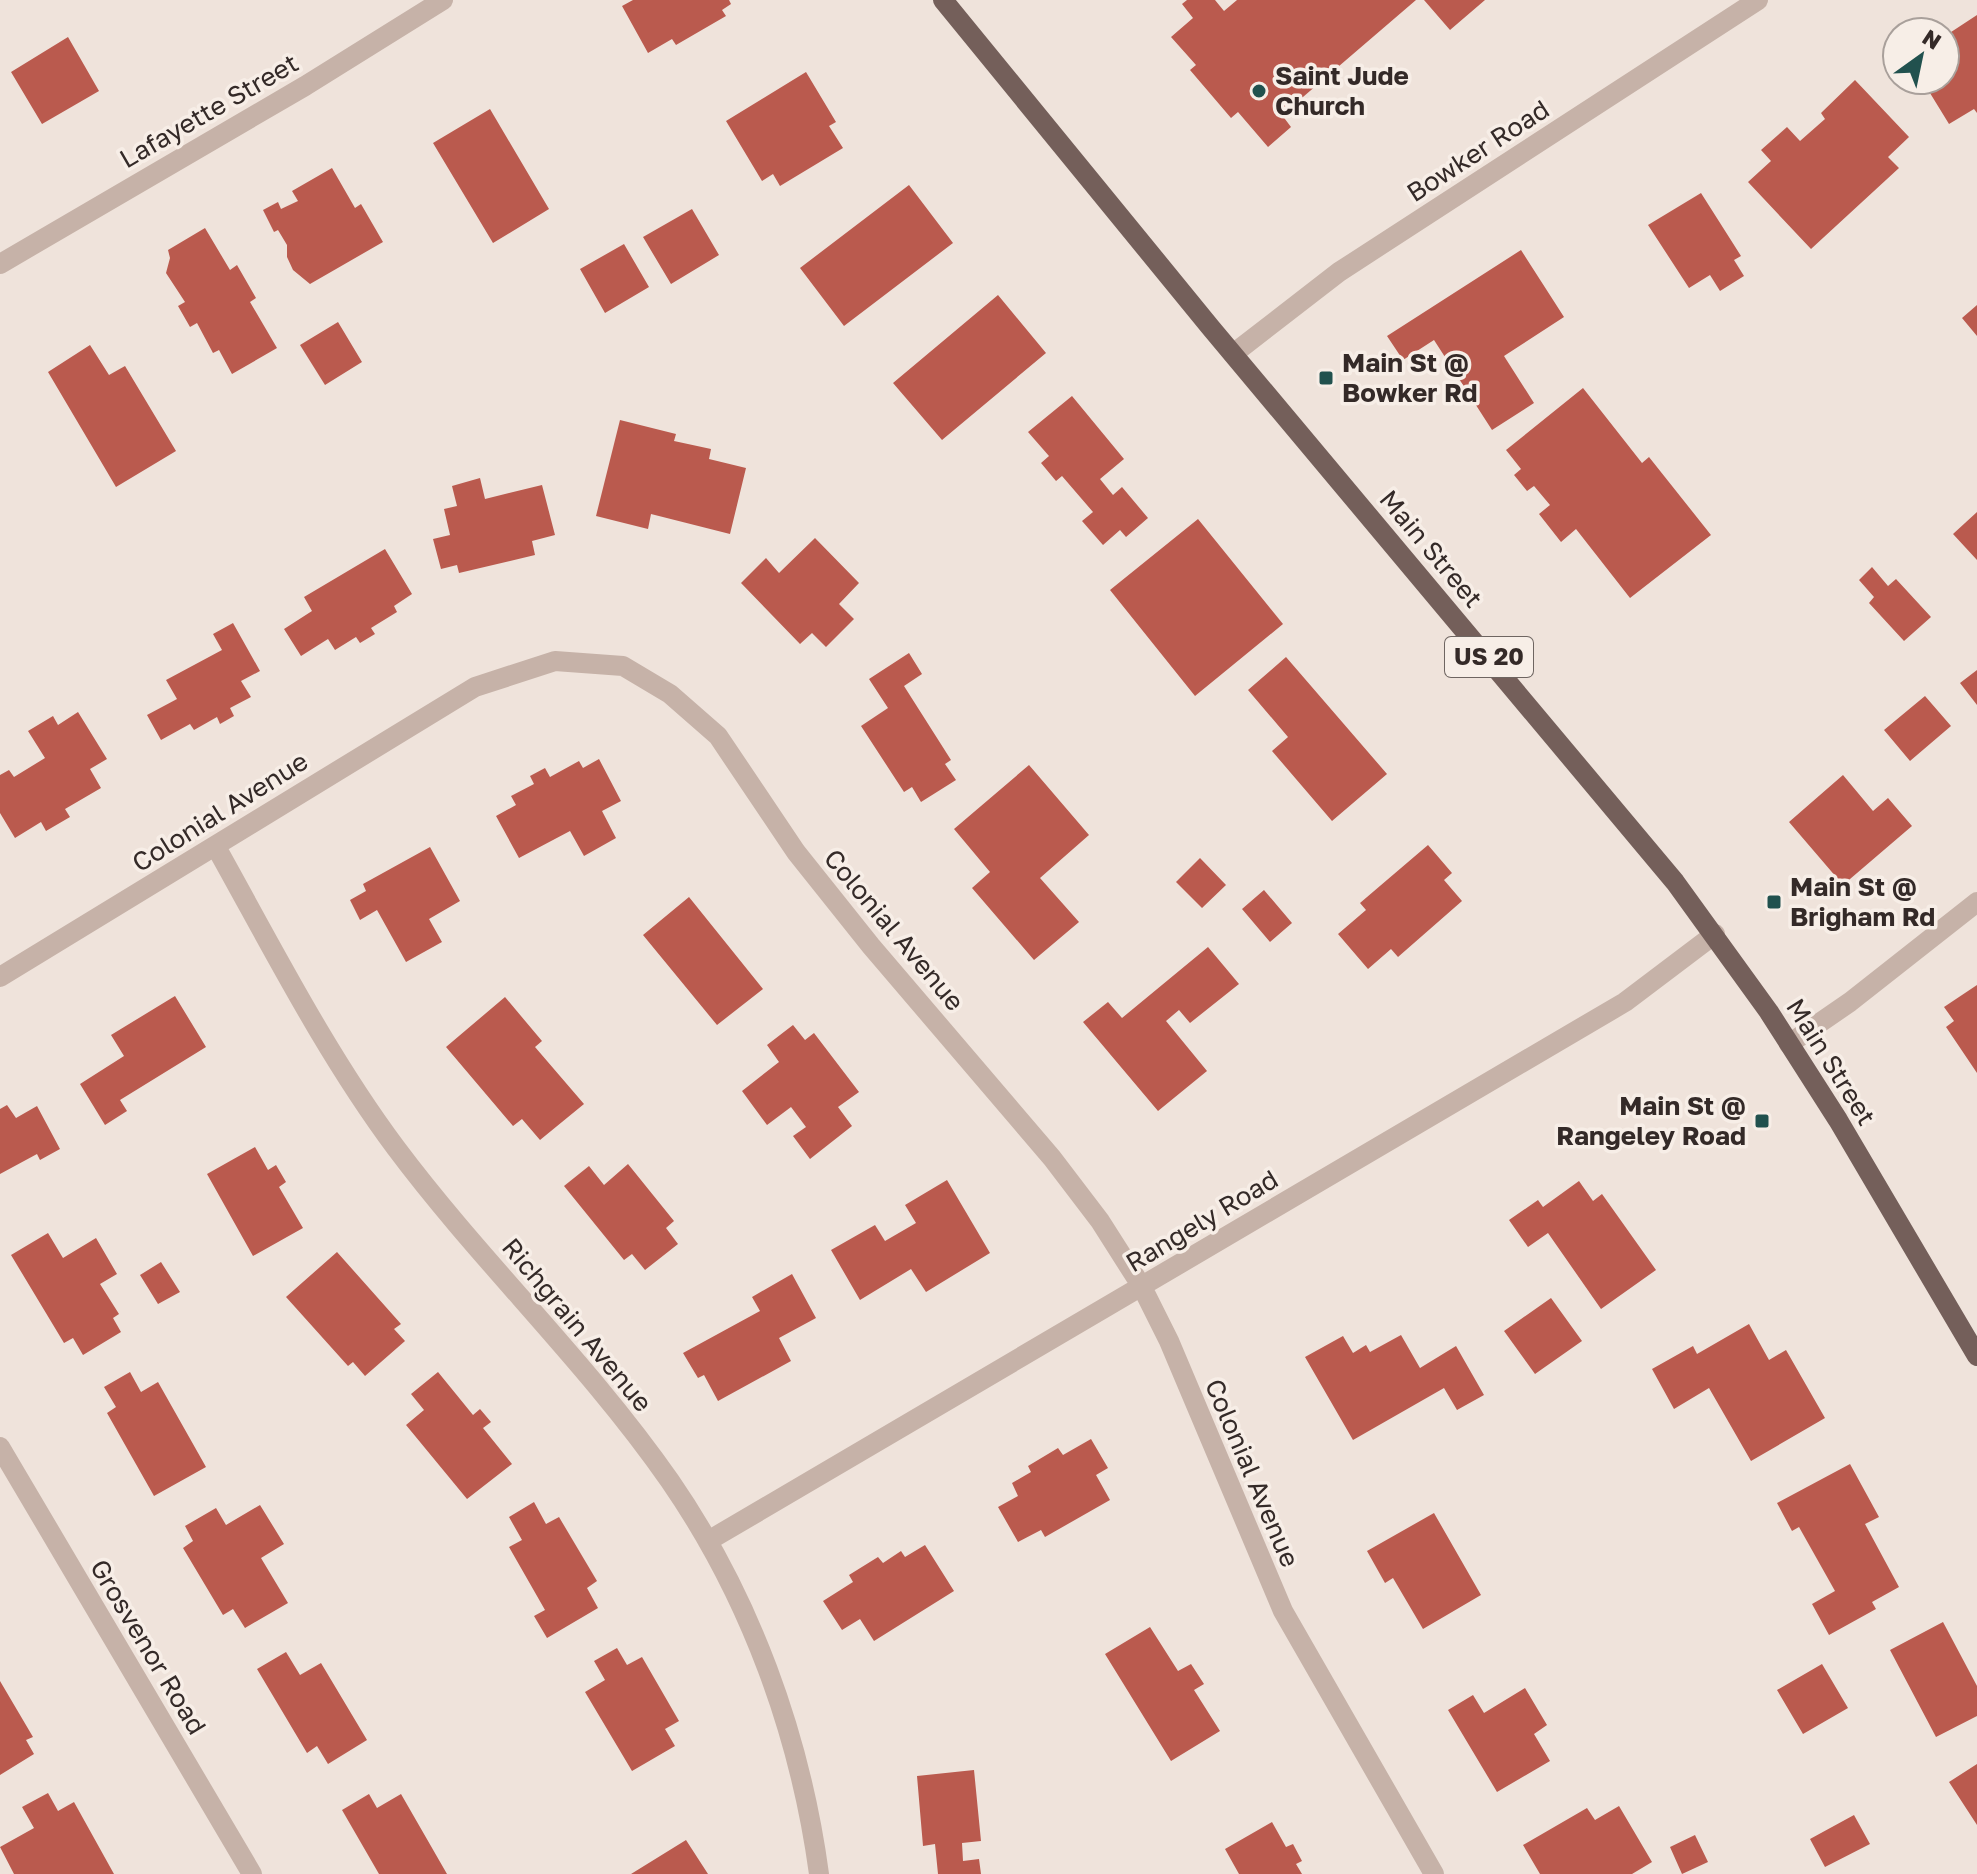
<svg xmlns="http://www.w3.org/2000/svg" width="1977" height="1874" viewBox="0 0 1977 1874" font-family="'Golos Text',sans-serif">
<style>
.building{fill:#ba5a4e}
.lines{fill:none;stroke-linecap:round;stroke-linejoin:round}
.street{stroke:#c6b2a8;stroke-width:20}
.primary{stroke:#745f5a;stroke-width:20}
.poi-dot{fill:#21514e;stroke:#f7eee7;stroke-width:3}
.labels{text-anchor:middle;stroke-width:7;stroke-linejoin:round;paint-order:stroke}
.shield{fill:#f7eee7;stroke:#6e6561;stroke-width:2}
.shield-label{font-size:24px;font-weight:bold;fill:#342a28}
.poi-label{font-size:26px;font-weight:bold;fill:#342a28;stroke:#f7eee7;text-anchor:start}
.street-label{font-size:26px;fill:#342a28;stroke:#f7eee7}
</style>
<rect width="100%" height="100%" fill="#efe3db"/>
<path class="building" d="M 633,0 L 729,0 L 731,4 L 722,10 L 726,16 L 676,45 L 672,39 L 648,53 L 622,6 Z
M 1187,0 L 1215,0 L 1224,11 L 1237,0 L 1416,0 L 1282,115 L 1291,127 L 1268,147 L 1238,112 L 1231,118 L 1190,70 L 1196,65 L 1171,37 L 1193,18 L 1182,4 Z
M 1424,0 L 1485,0 L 1450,30 Z
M 1977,15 L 1977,113 L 1974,109 L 1949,124 L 1922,80 L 1945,80 L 1945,36 Z
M 68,37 L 99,91 L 42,124 L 11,72 Z
M 806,72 L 836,122 L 829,126 L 843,148 L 780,186 L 773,174 L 762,181 L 726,121 Z
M 1855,80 L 1909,137 L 1888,157 L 1899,168 L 1811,249 L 1748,182 L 1771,161 L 1761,150 L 1787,127 L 1800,141 L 1825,119 L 1821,113 Z
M 490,109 L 549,209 L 493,243 L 433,143 Z
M 332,168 L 355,208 L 361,204 L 383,242 L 310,284 L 293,270 L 287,257 L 287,245 L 278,230 L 274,232 L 263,210 L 278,202 L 281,209 L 298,201 L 292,191 Z
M 909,185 L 953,243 L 844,326 L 800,268 Z
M 1701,193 L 1741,256 L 1734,260 L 1744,276 L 1720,291 L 1710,275 L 1689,288 L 1648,225 Z
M 692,209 L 719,255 L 671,284 L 643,237 Z
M 205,228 L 230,270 L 237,265 L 256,298 L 250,302 L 277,348 L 232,374 L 219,350 L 213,353 L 197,323 L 190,327 L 178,306 L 185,302 L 166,273 L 170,258 L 168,250 Z
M 624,244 L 649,287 L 605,313 L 580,269 Z
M 1521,250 L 1564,317 L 1504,356 L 1534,403 L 1492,430 L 1434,340 L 1403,360 L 1387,336 Z
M 998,295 L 1046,353 L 942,440 L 893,383 Z
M 1977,305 L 1977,336 L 1962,318 Z
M 338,322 L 362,362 L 325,385 L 300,345 Z
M 90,345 L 109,375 L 125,366 L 176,451 L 116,487 L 48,372 Z
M 1583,388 L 1642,463 L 1649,457 L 1711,535 L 1630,598 L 1576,529 L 1561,542 L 1539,514 L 1550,505 L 1534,486 L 1527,491 L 1514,475 L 1521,469 L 1506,450 Z
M 1072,396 L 1124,459 L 1100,479 L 1113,495 L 1122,487 L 1148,518 L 1126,537 L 1120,530 L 1103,545 L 1082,521 L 1093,512 L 1062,476 L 1056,481 L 1041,463 L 1049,456 L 1028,432 Z
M 620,420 L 676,434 L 674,441 L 711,449 L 709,459 L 746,468 L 730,534 L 651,514 L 648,529 L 596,516 Z
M 480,478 L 485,499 L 542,485 L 555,535 L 532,541 L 535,555 L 459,573 L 457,565 L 441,569 L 433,539 L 450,535 L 444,509 L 457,506 L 452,486 Z
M 1977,512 L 1977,560 L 1953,534 Z
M 1198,519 L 1283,624 L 1195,696 L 1110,590 Z
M 815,538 L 859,583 L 839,604 L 854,619 L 826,647 L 812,633 L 800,644 L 741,583 L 766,558 L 779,573 Z
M 385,549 L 412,594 L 394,606 L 397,612 L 371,628 L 375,634 L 360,643 L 356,637 L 335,650 L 328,639 L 301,656 L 284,629 L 312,611 L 304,597 Z
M 1872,567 L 1888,586 L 1896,579 L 1931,617 L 1904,641 L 1869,603 L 1874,597 L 1859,580 Z
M 233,623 L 260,671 L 241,681 L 251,697 L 230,708 L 234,716 L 220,724 L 217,717 L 194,730 L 190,724 L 161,740 L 147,715 L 177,699 L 166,680 L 222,650 L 213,634 Z
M 909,653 L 922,674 L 904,686 L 951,760 L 945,764 L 956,780 L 921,802 L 912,787 L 904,792 L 861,726 L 888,708 L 869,679 Z
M 1286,657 L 1387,774 L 1332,821 L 1272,751 L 1288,737 L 1248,690 Z
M 1977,670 L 1977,705 L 1960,683 Z
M 1925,696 L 1951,726 L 1910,761 L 1884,730 Z
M 78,712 L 107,759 L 90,769 L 101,788 L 65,809 L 70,817 L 46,831 L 41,822 L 15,838 L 0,813 L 0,775 L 9,770 L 14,777 L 45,758 L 28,731 L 53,716 L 58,725 Z
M 599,759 L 621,801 L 602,811 L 616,838 L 584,856 L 570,831 L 519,858 L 496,816 L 516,805 L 511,796 L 534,784 L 530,776 L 545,768 L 550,777 L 579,761 L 583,768 Z
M 1029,765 L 1089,835 L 1040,878 L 1079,922 L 1034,960 L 972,888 L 990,872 L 954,829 Z
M 1843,775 L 1873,811 L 1888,798 L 1912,826 L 1843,885 L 1789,822 Z
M 1428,845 L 1452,873 L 1444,880 L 1462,901 L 1398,957 L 1391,949 L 1368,969 L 1338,934 L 1366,910 L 1360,903 Z
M 430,847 L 460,901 L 429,919 L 442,942 L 406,962 L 377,910 L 360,920 L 350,900 L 366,891 L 363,884 Z
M 1200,858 L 1226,885 L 1202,908 L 1176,882 Z
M 1264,890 L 1292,923 L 1270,942 L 1242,909 Z
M 689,897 L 763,989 L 717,1025 L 643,935 Z
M 1208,947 L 1239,984 L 1190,1023 L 1179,1010 L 1166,1021 L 1207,1071 L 1158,1111 L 1083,1022 L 1108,1002 L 1122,1018 Z
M 1977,985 L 1977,1073 L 1946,1027 L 1954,1021 L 1944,1007 Z
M 175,996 L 206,1047 L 120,1100 L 127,1111 L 105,1125 L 80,1084 L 124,1056 L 111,1035 Z
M 505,997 L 542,1041 L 535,1047 L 584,1104 L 540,1140 L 522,1119 L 513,1126 L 446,1047 Z
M 793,1025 L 805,1040 L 814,1033 L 859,1092 L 838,1107 L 852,1126 L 810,1159 L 793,1136 L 806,1127 L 791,1107 L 767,1125 L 742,1091 L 779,1062 L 767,1045 Z
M 7,1105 L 16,1118 L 37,1106 L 60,1149 L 40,1160 L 37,1154 L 0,1174 L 0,1109 Z
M 255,1147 L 268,1170 L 276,1165 L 286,1182 L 279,1187 L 303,1228 L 253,1256 L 207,1174 Z
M 628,1164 L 674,1221 L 666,1228 L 678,1244 L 645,1270 L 632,1254 L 624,1260 L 564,1186 L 589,1166 L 604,1185 Z
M 947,1180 L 990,1253 L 926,1292 L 911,1269 L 860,1300 L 831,1250 L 875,1225 L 885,1241 L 916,1223 L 905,1205 Z
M 1579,1181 L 1593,1201 L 1602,1194 L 1656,1270 L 1601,1309 L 1548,1233 L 1528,1247 L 1509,1220 L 1538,1200 L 1543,1207 Z
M 48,1233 L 63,1258 L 96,1238 L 117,1274 L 100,1284 L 119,1314 L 113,1318 L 121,1332 L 83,1355 L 73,1338 L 64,1343 L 11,1255 Z
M 337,1252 L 401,1324 L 394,1329 L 405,1341 L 365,1376 L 353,1362 L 348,1366 L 286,1297 Z
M 161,1262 L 180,1292 L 158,1304 L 140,1275 Z
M 792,1274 L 816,1318 L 779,1338 L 791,1361 L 718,1401 L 704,1375 L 698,1378 L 683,1353 L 760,1311 L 752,1297 Z
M 1551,1298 L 1582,1341 L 1535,1374 L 1504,1331 Z
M 1749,1324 L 1769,1360 L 1786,1350 L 1825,1418 L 1751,1461 L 1709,1388 L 1674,1409 L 1652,1369 L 1693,1346 L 1697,1354 Z
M 1401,1335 L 1420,1368 L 1456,1346 L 1484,1395 L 1457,1410 L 1444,1388 L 1353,1440 L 1305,1357 L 1343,1336 L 1353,1353 L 1366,1345 L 1370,1352 Z
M 130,1372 L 141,1392 L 158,1382 L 206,1467 L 154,1496 L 107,1413 L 116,1407 L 104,1387 Z
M 438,1372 L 473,1415 L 480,1409 L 491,1422 L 483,1428 L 512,1464 L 467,1499 L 406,1425 L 424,1410 L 411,1394 Z
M 1091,1439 L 1108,1468 L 1096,1475 L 1110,1500 L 1045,1537 L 1041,1530 L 1018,1542 L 998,1507 L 1018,1496 L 1012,1483 L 1031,1472 L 1028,1466 L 1058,1448 L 1063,1455 Z
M 1850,1464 L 1879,1517 L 1865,1524 L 1899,1587 L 1872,1602 L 1876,1609 L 1829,1635 L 1812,1604 L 1835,1591 L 1799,1527 L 1792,1531 L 1777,1503 Z
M 534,1502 L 546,1524 L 559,1517 L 597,1581 L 587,1588 L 598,1608 L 547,1638 L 534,1616 L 545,1610 L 509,1547 L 522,1540 L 509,1517 Z
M 260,1505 L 284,1544 L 261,1558 L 288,1603 L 245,1628 L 233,1609 L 223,1615 L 183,1548 L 193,1541 L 185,1526 L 216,1508 L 226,1525 Z
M 1434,1513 L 1481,1595 L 1423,1629 L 1393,1578 L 1385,1583 L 1367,1551 Z
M 925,1545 L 954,1591 L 874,1641 L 860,1619 L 842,1630 L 823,1601 L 853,1582 L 849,1575 L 878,1557 L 883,1563 L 901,1551 L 905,1557 Z
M 1943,1622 L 1977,1686 L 1977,1716 L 1936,1737 L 1890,1650 Z
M 1150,1627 L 1178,1671 L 1191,1664 L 1204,1684 L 1194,1690 L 1220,1731 L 1171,1761 L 1105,1654 Z
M 617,1648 L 627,1665 L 642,1657 L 679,1721 L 665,1729 L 675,1746 L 632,1771 L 585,1692 L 605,1680 L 594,1661 Z
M 286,1652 L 300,1675 L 321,1663 L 367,1740 L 328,1764 L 317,1746 L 307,1753 L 257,1669 Z
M 1822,1664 L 1848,1708 L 1803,1734 L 1777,1690 Z
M 0,1681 L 33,1737 L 26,1740 L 34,1754 L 0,1775 Z
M 1525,1688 L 1547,1725 L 1534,1734 L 1550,1761 L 1497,1792 L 1448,1710 L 1473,1695 L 1484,1713 Z
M 1977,1764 L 1977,1825 L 1949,1782 Z
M 974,1770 L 981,1841 L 962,1843 L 963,1861 L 979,1859 L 981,1874 L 938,1874 L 935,1844 L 923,1846 L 917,1776 Z
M 48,1793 L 58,1811 L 74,1802 L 114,1874 L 14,1874 L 0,1847 L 34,1828 L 22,1807 Z
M 369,1794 L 377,1808 L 401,1794 L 447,1874 L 379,1874 L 342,1810 Z
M 1619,1806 L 1652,1862 L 1632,1874 L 1540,1874 L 1523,1845 L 1587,1808 L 1595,1820 Z
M 1854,1815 L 1870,1844 L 1825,1867 L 1810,1839 Z
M 1272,1822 L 1286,1847 L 1293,1844 L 1302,1861 L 1296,1864 L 1302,1874 L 1239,1874 L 1225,1849 Z
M 1695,1835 L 1708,1862 L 1682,1874 L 1670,1847 Z
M 686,1840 L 708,1874 L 631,1874 Z"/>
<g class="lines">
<path class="street" d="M 0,264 L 305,86 L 443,0
M 1233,354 L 1339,272 L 1758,0
M 216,847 C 273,949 326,1054 396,1148 C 482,1263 588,1363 670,1481 C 750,1597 800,1734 819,1874
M 0,977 L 475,687 L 555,661 L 623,666 L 670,694 L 718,736 L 796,852 L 871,946 L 1052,1158 L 1100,1221 L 1142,1287 L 1169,1341 L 1283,1611 L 1434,1874
M 1789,1044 L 1850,1002 L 1977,902
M 0,1447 L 252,1874
M 708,1541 L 1625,1002 L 1715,934"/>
<path class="primary" d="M 943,0 L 1211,328 L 1675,882 L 1769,1012 L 1838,1120 L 1977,1356"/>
</g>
<g class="poi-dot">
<circle cx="1259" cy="91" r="8"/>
<rect x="1318" y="370" width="16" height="16" rx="4"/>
<rect x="1766" y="894" width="16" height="16" rx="4"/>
<rect x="1754" y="1113" width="16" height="16" rx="4"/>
</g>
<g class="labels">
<rect class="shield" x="1445" y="637" width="88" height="40" rx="6"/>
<g class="shield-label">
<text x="1489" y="665">US 20</text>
</g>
<g class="poi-label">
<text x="1275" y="85">Saint Jude<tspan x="1275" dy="30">Church</tspan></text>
<text x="1342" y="372">Main St @<tspan x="1342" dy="30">Bowker Rd</tspan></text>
<text x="1790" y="896">Main St @<tspan x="1790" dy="30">Brigham Rd</tspan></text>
<text x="1746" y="1115" text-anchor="end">Main St @<tspan x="1746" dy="30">Rangeley Road</tspan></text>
</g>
<g class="street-label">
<text transform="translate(209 111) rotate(-30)" y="9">Lafayette Street</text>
<text transform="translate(1478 151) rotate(-33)" y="9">Bowker Road</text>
<text transform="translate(1431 549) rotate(50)" y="9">Main Street</text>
<text transform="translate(220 812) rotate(-32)" y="9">Colonial Avenue</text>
<text transform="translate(894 930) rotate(50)" y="9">Colonial Avenue</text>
<text transform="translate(1831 1062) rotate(58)" y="9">Main Street</text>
<text transform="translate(1202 1221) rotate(-31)" y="9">Rangely Road</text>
<text transform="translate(577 1325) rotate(50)" y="9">Richgrain Avenue</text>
<text transform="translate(1252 1473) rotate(67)" y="9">Colonial Avenue</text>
<text transform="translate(148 1647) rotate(59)" y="9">Grosvenor Road</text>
</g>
</g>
<g transform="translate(1921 56) rotate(33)"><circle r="38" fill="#f7eee7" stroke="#a9a09b" stroke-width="2"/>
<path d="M0-6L14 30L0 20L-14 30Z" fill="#21514e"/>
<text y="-12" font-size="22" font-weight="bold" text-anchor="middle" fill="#342a28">N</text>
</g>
</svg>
